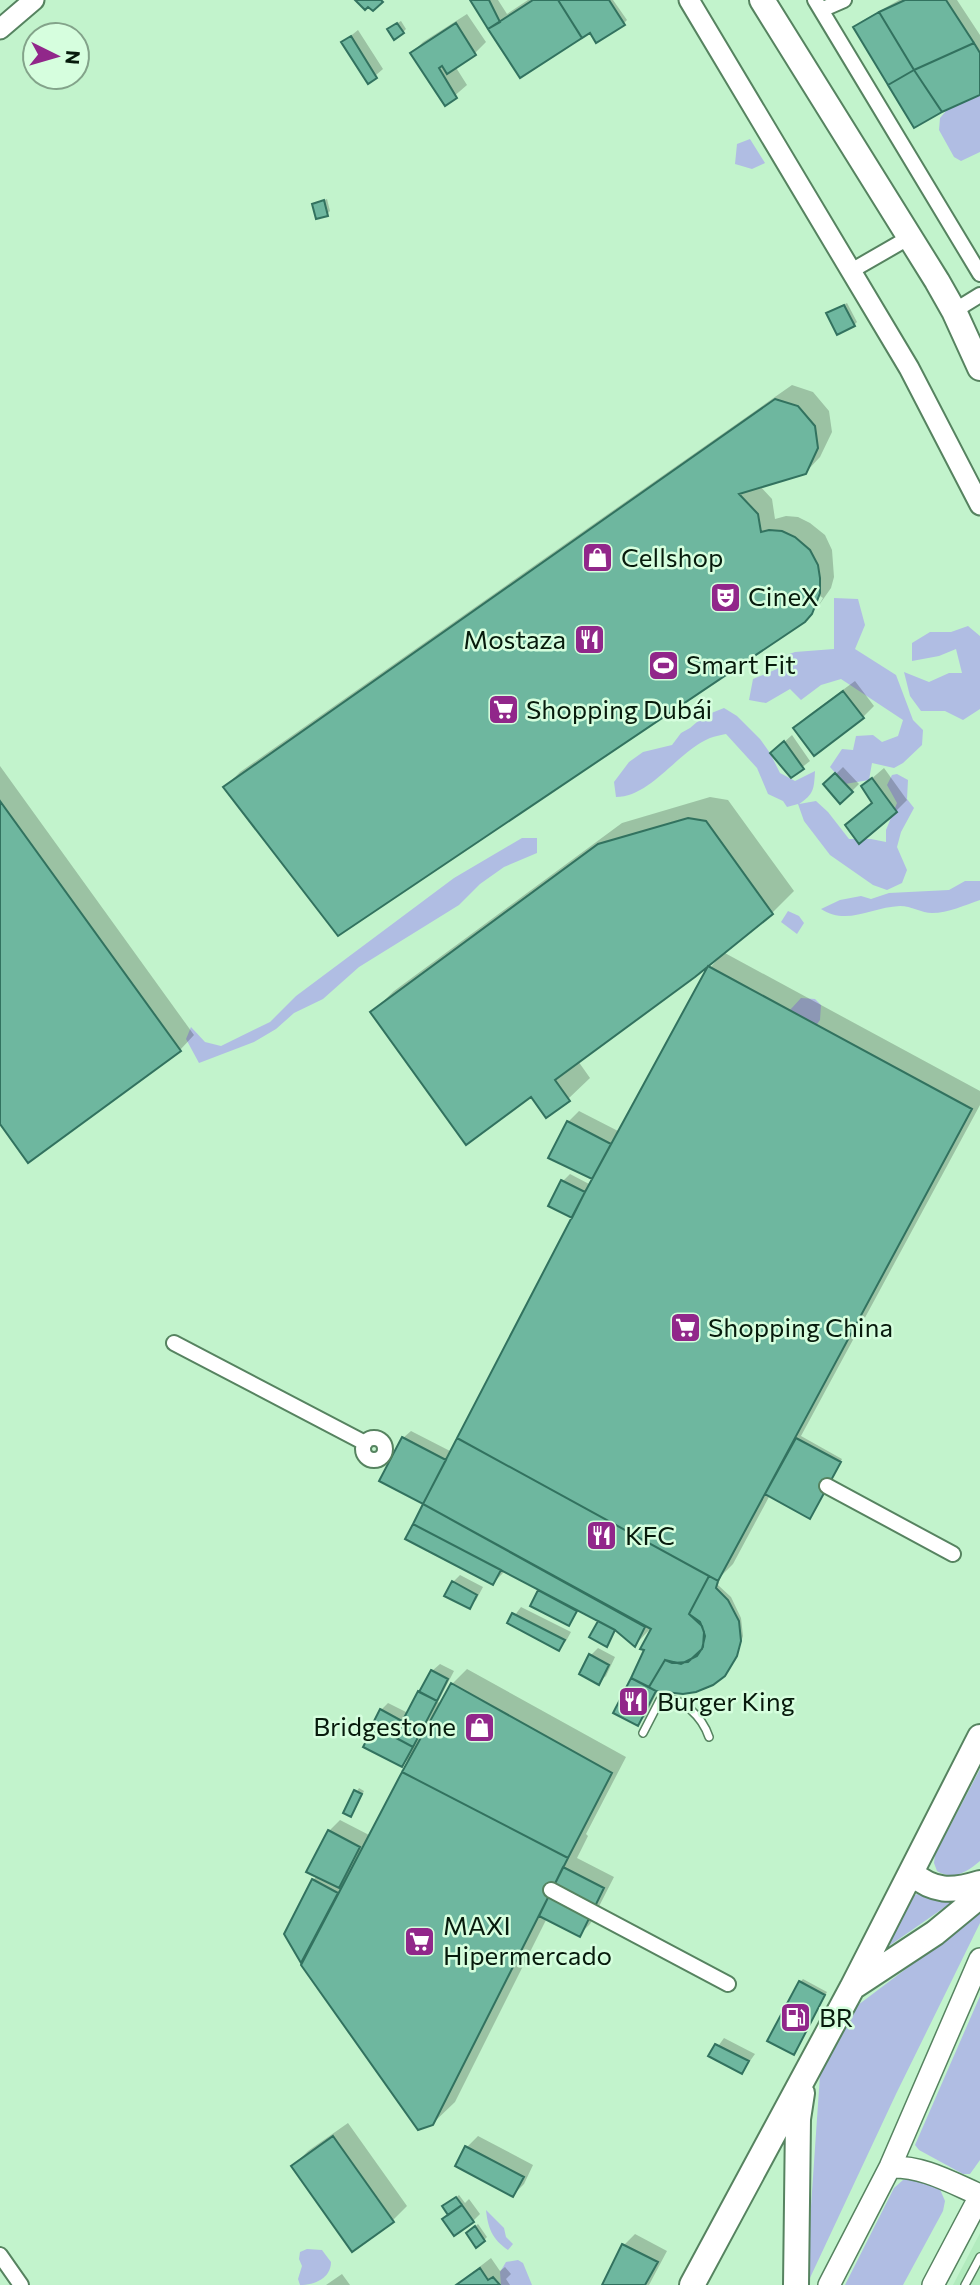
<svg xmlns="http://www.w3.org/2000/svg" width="980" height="2285" viewBox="0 0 980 2285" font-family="Commissioner,sans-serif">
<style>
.built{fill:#b2ebbe}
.green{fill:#b0bde3}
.shadow{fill:#0003}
.building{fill:#6eb79f;stroke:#32725f;stroke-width:2}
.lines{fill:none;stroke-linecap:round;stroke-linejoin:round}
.lane-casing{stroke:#568360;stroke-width:10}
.street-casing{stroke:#568360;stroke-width:18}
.secondary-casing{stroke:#568360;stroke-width:23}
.primary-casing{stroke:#568360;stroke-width:24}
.highway-casing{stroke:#568360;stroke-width:28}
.lane{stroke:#fff;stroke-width:7}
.street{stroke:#fff;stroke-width:14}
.secondary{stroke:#fff;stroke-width:19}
.primary{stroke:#fff;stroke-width:21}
.highway{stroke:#fff;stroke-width:24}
.labels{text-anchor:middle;stroke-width:5;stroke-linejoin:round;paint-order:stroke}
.poi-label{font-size:26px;fill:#071a0c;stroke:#d6fede;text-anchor:start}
</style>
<rect width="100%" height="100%" fill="#c2f3cc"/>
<path class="built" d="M 980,2233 L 980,2285 L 953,2285 L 978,2237 Z"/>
<path class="green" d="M 980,89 L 980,152 L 961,161 L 954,157 L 939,130 L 940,118 L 951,105 Z
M 750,139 L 765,163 L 752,169 L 735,164 L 737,144 Z
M 834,598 L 858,599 L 865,625 L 855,649 L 896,675 L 913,720 L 923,730 L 922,745 L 903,763 L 894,768 L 872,763 L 869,780 L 845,784 L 830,767 L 842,749 L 853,750 L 856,736 L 873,735 L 882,742 L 898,736 L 903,720 L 841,679 L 821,685 L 801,700 L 790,689 L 766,703 L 749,700 L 753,679 L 777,669 L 778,658 L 795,652 L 834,649 Z
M 968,626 L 980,636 L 980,709 L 963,720 L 945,711 L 921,711 L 910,696 L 904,672 L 929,682 L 949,673 L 962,673 L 956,649 L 939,656 L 912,661 L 912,643 L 930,632 L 951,632 Z
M 724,708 L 737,716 L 760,739 L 770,753 L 780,773 L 795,781 L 815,771 C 814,789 814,794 799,804 L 816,801 L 828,812 L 849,839 L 871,839 L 886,842 L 886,830 L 897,803 L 887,785 L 892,775 L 897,774 L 908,780 L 907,799 L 914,808 L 901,832 L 897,847 L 907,870 L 902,883 L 887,890 L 873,885 L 830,855 L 804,821 L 798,804 L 787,807 L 783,801 L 768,794 L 757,768 L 726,734 C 721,735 715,736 710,738 C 678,751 651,797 616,797 L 614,782 L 629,762 L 643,752 L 672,745 L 681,733 L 690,728 L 704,716 Z
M 522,838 L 537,838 L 537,853 L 504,867 L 480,884 L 459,905 L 359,967 L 323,999 L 294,1013 L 276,1029 L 254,1042 L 199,1063 L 186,1039 L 191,1027 L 205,1042 L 221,1046 L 270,1022 L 296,996 L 454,878 Z
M 965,881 L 980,881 L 980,900 C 965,905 948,913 932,913 C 922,913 911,906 900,906 C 872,907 847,926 821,909 L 840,900 L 861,896 L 871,899 L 889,893 L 949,890 Z
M 788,911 L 799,916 L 804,923 L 797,934 L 781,922 Z
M 801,998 L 815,999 L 821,1005 L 820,1020 L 815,1027 L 799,1022 L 790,1010 Z
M 980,1769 L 980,1861 C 967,1872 953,1881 937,1871 L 934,1863 L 935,1855 Z
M 917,1894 L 955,1900 L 889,1946 L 889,1943 L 914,1896 Z
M 980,1905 L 980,1923 L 896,2094 L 809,2280 L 806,2279 L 820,2075 L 858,2005 L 939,1944 Z
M 980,1996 L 980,2160 L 970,2174 L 963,2174 L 919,2150 L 915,2145 Z
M 917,2179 L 939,2187 L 945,2201 L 943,2211 L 903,2285 L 845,2285 L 894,2188 L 903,2180 Z
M 486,2210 L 504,2228 L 506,2237 L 513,2244 L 508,2250 C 492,2239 488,2228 486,2210 Z
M 307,2249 L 322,2250 L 331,2262 C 331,2278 315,2285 300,2285 L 298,2279 L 302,2266 L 299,2259 L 300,2252 Z
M 518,2260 L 523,2263 L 532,2285 L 501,2285 L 500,2272 L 506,2262 Z"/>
<path class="shadow" d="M 472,0 L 498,0 L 507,14 L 528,0 L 613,0 L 627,20 L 624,23 L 590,30 L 520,76 Z
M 899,0 L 957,0 L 980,35 L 980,93 L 855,28 L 862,21 Z
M 467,14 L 486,42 L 475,53 L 455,66 L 467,85 L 445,104 L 412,53 L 423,42 Z
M 401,21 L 406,29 L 403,32 L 392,26 Z
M 358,30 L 383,69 L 369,81 L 343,42 Z
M 327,199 L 330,211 L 327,214 L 314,205 Z
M 847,303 L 857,322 L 854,325 L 832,311 Z
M 792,385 L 813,392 L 829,411 L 832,432 L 820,457 L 805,473 L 760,486 L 772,499 L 775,519 L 786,516 L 798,517 L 810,523 L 825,535 L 832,550 L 834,577 L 831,588 L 817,608 L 823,598 L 820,596 L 808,614 L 225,787 L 240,772 Z
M 855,681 L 874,706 L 863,717 L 795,728 L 806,717 Z
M 792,735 L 810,761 L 791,776 L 780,746 Z
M 0,766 L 194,1035 L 180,1050 L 0,1121 Z
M 843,767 L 859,784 L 841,802 L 825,785 Z
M 884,768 L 907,800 L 896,811 L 874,802 L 863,786 Z
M 710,797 L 728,800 L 794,891 L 772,913 L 723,952 L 980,1091 L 980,1105 L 801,1436 L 842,1459 L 812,1514 L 770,1495 L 733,1564 L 721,1576 L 718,1585 L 731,1597 L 741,1618 L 743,1636 L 735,1661 L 712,1684 L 659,1688 L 645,1717 L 637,1724 L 615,1712 L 633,1679 L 653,1626 L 635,1645 L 616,1629 L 579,1610 L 569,1624 L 539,1591 L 541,1589 L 505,1571 L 493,1583 L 407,1538 L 428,1497 L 381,1480 L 403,1438 L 411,1431 L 452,1452 L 574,1218 L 550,1205 L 563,1181 L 570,1174 L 591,1185 L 595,1178 L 550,1157 L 568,1122 L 579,1111 L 620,1132 L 710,968 L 717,960 L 715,958 L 578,1061 L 590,1078 L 568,1099 L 532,1095 L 372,1012 L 394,991 L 622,823 Z
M 460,1575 L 483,1587 L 476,1600 L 469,1607 L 453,1582 Z
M 521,1607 L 571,1632 L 566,1641 L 559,1648 L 509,1623 Z
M 598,1648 L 615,1657 L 606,1676 L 598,1683 L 591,1655 Z
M 440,1664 L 454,1671 L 438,1702 L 441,1704 L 452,1684 L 467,1669 L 626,1757 L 586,1834 L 588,1836 L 577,1858 L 614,1877 L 590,1924 L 579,1935 L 547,1918 L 455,2102 L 432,2124 L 308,1953 L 302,1960 L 313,1880 L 318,1875 L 329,1831 L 340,1820 L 371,1836 L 412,1756 L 402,1765 L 381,1710 L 388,1703 L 408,1713 L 432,1671 Z
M 359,1788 L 364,1791 L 354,1812 L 345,1812 Z
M 803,1979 L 827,1992 L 794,2053 L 800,1982 Z
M 724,2038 L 755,2054 L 742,2072 L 711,2056 Z
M 348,2123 L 407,2206 L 392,2221 L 293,2166 L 308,2151 Z
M 478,2136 L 533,2165 L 524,2184 L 513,2195 L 467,2147 Z
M 459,2195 L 465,2203 L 469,2199 L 480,2214 L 473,2221 L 450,2214 L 448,2204 Z
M 478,2224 L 487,2237 L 484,2240 L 471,2230 Z
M 635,2234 L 667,2251 L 649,2285 L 604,2285 L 624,2245 Z
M 491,2258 L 500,2271 L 505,2267 L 511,2274 L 506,2279 L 510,2285 L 456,2285 Z
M 342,2274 L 350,2285 L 326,2285 Z"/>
<path class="building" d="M 355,0 L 381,0 L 383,2 L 373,11 L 368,7 L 365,10 Z
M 470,0 L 489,0 L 500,22 L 488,29 Z
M 533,0 L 558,0 L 582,38 L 520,78 L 488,29 Z
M 558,0 L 609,0 L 625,25 L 596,43 L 590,33 L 582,38 Z
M 905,0 L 946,0 L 974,43 L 914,70 L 879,12 Z
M 879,12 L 914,70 L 888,85 L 853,27 Z
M 397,23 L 404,33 L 394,40 L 387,29 Z
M 456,23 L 476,55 L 447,74 L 442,66 L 439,68 L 457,98 L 445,106 L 410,53 Z
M 351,36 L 377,78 L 368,84 L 341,42 Z
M 974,43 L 980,53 L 980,95 L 942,112 L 914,70 Z
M 914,70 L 942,112 L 914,128 L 888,85 Z
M 324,200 L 328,216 L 316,219 L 312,204 Z
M 844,305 L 855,326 L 837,335 L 826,313 Z
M 775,399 L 798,406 L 815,426 L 818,448 L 806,474 L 739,494 L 758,514 L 761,532 L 769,530 L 782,531 L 795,537 L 810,550 L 818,565 L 820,578 L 820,593 L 812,614 L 805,622 L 338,936 L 223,787 Z
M 843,691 L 864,718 L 814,756 L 793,728 Z
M 784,741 L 804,769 L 791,778 L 770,753 Z
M 835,773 L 853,792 L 840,804 L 823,784 Z
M 872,778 L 897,812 L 859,844 L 845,825 L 872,803 L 861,786 Z
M 0,801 L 181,1051 L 28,1163 L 0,1124 Z
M 688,818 L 706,821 L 773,914 L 695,977 L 555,1080 L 570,1101 L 546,1118 L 531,1097 L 466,1145 L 370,1012 L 598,844 Z
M 708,966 L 972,1109 L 718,1581 L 457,1438 L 585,1192 Z
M 567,1121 L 611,1144 L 592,1179 L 548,1158 Z
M 561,1180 L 585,1192 L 572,1218 L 548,1206 Z
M 402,1437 L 446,1460 L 423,1504 L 379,1481 Z
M 457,1438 L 709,1576 L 689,1614 L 700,1622 L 704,1632 L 703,1647 L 697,1656 L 681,1664 L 665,1660 L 649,1687 L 631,1678 L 644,1650 L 640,1649 L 651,1629 L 423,1504 Z
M 796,1438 L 841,1462 L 810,1519 L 765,1494 Z
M 423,1504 L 645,1627 L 635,1647 L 615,1630 L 413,1524 Z
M 413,1524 L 501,1570 L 493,1585 L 405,1539 Z
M 709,1576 L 718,1581 L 716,1588 L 728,1600 L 739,1621 L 741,1641 L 737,1656 L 725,1676 L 713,1685 L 696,1692 L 683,1694 L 656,1691 L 649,1687 L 665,1660 L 672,1663 L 688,1662 L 702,1649 L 705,1636 L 702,1626 L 689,1614 Z
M 452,1581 L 477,1595 L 470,1609 L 444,1596 Z
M 538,1590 L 577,1611 L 569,1626 L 530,1606 Z
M 512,1613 L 565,1640 L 559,1651 L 507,1623 Z
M 598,1621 L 615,1630 L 607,1647 L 589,1637 Z
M 589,1654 L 609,1665 L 599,1685 L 579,1674 Z
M 431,1670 L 448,1679 L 437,1701 L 419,1692 Z
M 631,1678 L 656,1691 L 638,1726 L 613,1713 Z
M 451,1683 L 612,1773 L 568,1858 L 402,1772 Z
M 418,1691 L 437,1701 L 413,1747 L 394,1737 Z
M 380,1709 L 402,1721 L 394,1737 L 372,1725 Z
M 374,1726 L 413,1747 L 402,1767 L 363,1747 Z
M 402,1772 L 568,1858 L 433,2125 L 418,2130 L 301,1965 Z
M 354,1790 L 362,1794 L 351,1817 L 343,1813 Z
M 328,1830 L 360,1847 L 339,1888 L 306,1872 Z
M 563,1867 L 604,1888 L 580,1937 L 539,1916 Z
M 312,1879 L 338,1893 L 301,1963 L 284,1934 Z
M 799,1981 L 825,1995 L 794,2055 L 767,2041 Z
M 715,2044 L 749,2061 L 742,2074 L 708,2056 Z
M 333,2136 L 394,2222 L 352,2252 L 291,2166 Z
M 465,2146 L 524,2177 L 513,2197 L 455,2166 Z
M 456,2197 L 462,2205 L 448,2215 L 442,2206 Z
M 462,2205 L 474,2222 L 454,2236 L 442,2219 Z
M 475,2226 L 485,2241 L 476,2248 L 466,2233 Z
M 622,2244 L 658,2262 L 645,2285 L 602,2285 Z
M 480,2268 L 488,2280 L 493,2277 L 500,2285 L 456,2285 Z"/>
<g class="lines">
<defs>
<path id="lane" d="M 643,1733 L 660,1700 C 682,1694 703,1719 709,1737
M 965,2285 L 980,2257"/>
<path id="street" d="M 815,0 L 980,274
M 821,10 L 844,0
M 851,271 L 910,237
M 954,311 L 980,295
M 174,1343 L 365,1443
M363 1449a11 11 0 1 1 22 0a11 11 0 1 1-22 0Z
M 827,1486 L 953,1554
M 551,1890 L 728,1984
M 0,2255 L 21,2285"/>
<path id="secondary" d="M 689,0 L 909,368 L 980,505
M 0,29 L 34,0"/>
<path id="primary" d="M 890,2167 C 923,2166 950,2182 980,2195
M 829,2285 L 890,2167 L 980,1959
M 933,2285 L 980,2196"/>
<path id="highway" d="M 762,0 L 937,281 L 954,311 L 980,368
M 911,1873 C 934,1892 951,1892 980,1883
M 853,1987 L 935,1933 L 980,1896
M 692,2285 L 852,1988 L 980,1737
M 796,2285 L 798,2119 L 802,2093"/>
</defs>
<use href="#lane" class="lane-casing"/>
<use href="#street" class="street-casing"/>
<use href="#secondary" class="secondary-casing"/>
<use href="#primary" class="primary-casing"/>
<use href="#highway" class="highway-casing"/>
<use href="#lane" class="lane"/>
<use href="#street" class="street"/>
<use href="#secondary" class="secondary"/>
<use href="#primary" class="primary"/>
<use href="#highway" class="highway"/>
</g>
<defs>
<symbol id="shop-square" viewBox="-11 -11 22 22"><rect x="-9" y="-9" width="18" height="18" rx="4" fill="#91278a" stroke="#d6fede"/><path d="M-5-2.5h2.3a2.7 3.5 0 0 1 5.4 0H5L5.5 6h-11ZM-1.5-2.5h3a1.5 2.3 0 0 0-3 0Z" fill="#fff"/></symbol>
<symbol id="theatre-square" viewBox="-11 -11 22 22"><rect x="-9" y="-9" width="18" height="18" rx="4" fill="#91278a" stroke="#d6fede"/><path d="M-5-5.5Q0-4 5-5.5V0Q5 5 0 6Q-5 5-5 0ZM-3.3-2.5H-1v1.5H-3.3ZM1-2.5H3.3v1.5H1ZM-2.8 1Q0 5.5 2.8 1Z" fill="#fff"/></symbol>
<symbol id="restaurant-square" viewBox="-11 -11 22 22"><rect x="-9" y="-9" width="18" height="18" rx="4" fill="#91278a" stroke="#d6fede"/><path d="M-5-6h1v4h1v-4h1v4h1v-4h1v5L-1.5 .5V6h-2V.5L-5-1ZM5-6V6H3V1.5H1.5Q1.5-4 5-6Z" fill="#fff"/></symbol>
<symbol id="stadium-square" viewBox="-11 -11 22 22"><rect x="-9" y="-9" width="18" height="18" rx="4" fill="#91278a" stroke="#d6fede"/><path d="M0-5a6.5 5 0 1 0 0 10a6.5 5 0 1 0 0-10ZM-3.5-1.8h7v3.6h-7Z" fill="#fff"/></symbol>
<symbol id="supermarket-square" viewBox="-11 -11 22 22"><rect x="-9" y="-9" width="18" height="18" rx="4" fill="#91278a" stroke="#d6fede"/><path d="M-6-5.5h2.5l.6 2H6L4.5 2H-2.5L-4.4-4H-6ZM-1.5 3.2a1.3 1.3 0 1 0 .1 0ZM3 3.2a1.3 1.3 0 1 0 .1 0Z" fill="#fff"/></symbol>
<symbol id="fuel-square" viewBox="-11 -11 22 22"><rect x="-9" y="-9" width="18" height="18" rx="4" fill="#91278a" stroke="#d6fede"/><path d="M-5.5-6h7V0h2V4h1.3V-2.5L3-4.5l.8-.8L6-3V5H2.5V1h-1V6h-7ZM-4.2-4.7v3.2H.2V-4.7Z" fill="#fff"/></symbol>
</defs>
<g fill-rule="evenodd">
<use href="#shop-square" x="580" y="540" width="35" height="35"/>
<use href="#theatre-square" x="708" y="580" width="35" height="35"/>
<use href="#restaurant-square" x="572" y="622" width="35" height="35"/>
<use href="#stadium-square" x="646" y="648" width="35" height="35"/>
<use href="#supermarket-square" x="486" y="692" width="35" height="35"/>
<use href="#supermarket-square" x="668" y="1310" width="35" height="35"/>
<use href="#restaurant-square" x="584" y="1518" width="35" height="35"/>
<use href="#restaurant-square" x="616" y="1684" width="35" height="35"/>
<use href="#shop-square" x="462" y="1710" width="35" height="35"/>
<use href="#supermarket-square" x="402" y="1924" width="35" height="35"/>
<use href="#fuel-square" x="778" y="2000" width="35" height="35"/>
</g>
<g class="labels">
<g class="poi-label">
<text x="621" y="567">Cellshop</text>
<text x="748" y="606">CineX</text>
<text x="566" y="649" text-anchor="end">Mostaza</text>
<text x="686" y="674">Smart Fit</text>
<text x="526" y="719">Shopping Dubái</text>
<text x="708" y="1337">Shopping China</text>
<text x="625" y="1545">KFC</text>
<text x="657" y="1711">Burger King</text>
<text x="456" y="1736" text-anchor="end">Bridgestone</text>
<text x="443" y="1935">MAXI<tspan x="443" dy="30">Hipermercado</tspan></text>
<text x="819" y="2027">BR</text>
</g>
</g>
<g transform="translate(56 56) rotate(95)"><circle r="33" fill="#d6fede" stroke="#83a38a" stroke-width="2"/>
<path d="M0-5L12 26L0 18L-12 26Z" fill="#91278a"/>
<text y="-10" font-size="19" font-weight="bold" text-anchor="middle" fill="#071a0c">N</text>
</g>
</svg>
